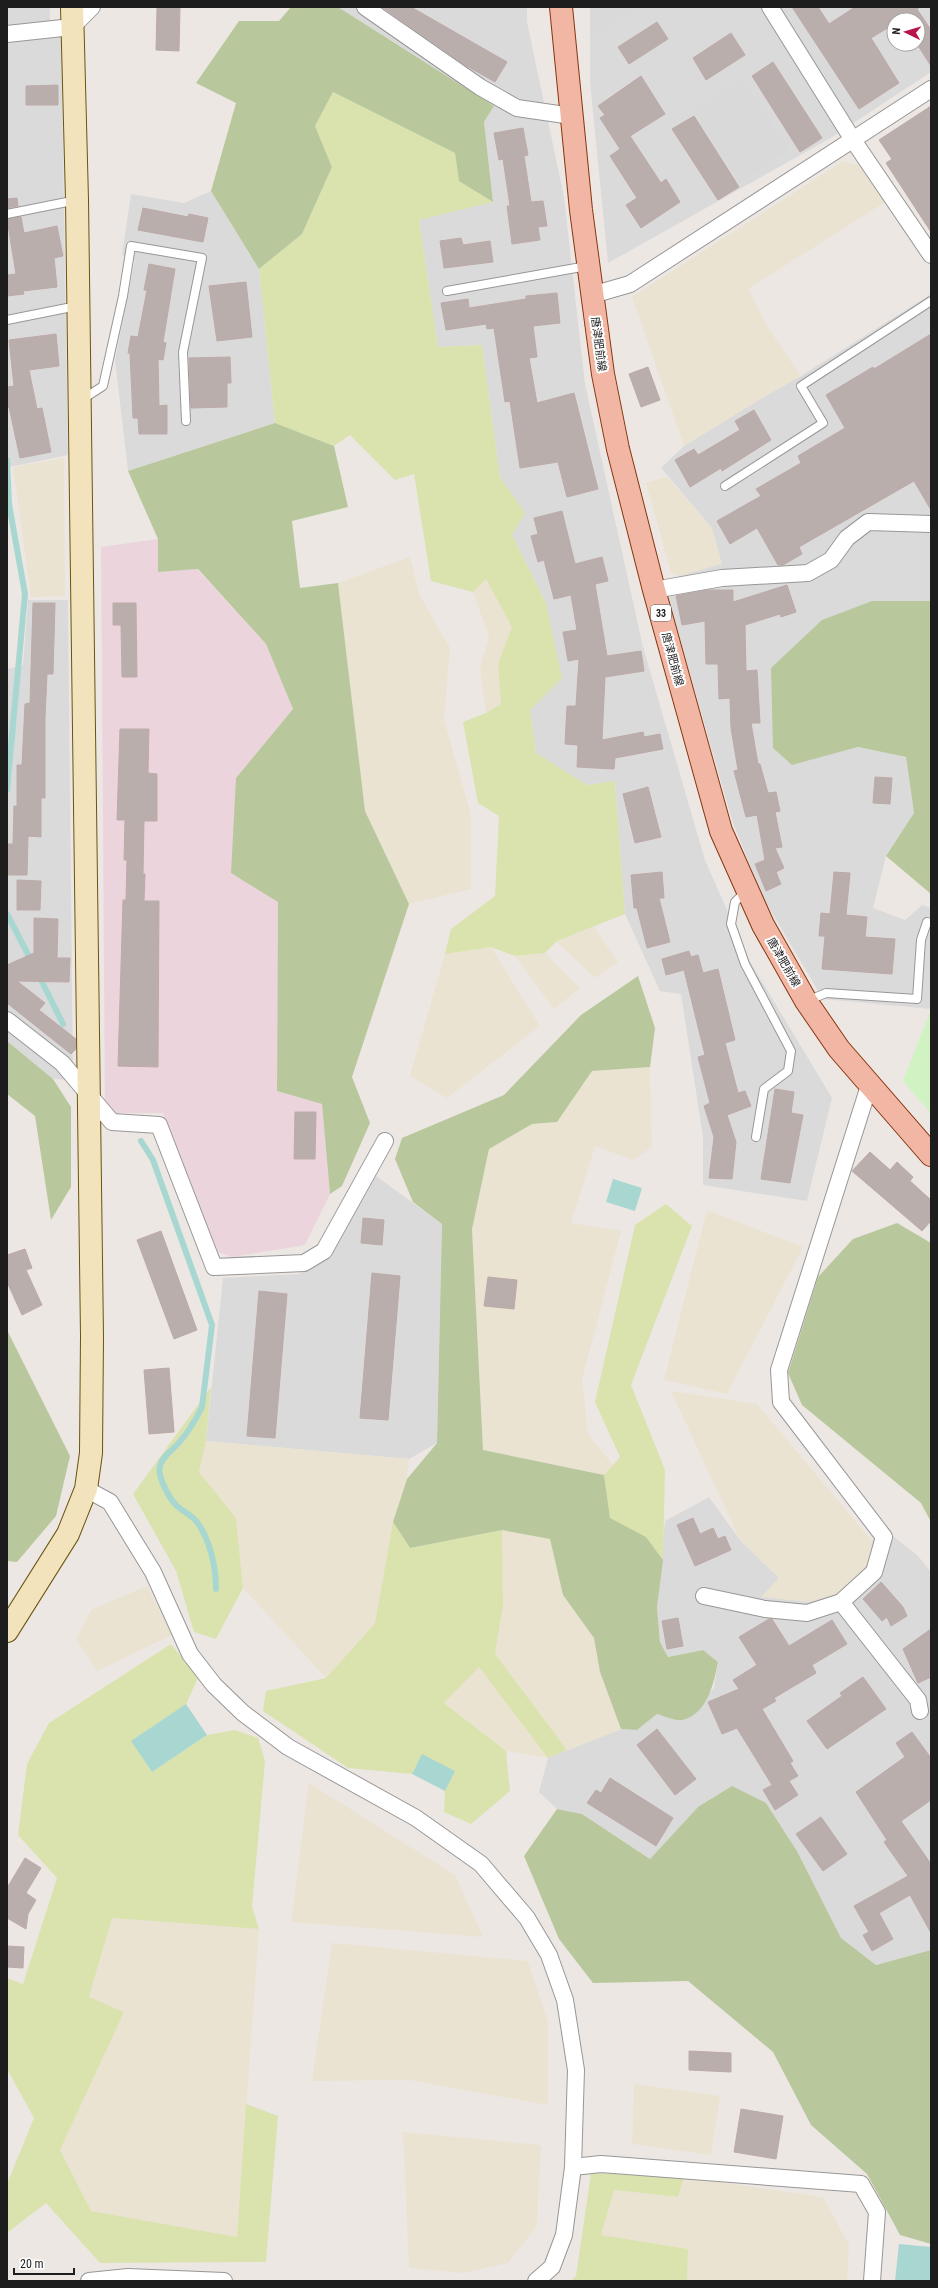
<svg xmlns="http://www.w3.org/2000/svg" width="938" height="2288" viewBox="0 0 938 2288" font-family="'Roboto Condensed','Noto Sans JP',sans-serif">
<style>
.residential{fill:#dbdada;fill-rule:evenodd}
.commercial{fill:#ecd4dc}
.farmland{fill:#eae3d1}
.grass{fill:#dae3ae}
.forest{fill:#b8c89c}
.park{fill:#d1f3c4}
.parking{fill:#d9d9d9}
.water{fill:#a8d7d1}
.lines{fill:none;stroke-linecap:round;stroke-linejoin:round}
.stream{stroke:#a8d7d1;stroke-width:6}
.building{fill:#baaead;stroke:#bdaaa8}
.lane-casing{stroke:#979797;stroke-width:10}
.street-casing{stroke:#979797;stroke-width:18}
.secondary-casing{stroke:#68540f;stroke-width:24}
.primary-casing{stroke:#87360f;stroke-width:24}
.lane{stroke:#fff;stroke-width:8}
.street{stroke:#fff;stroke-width:16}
.secondary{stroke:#f3e3bc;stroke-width:22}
.primary{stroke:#f2b6a4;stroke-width:22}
.labels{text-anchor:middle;stroke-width:4;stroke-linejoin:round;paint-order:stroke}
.shield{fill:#fff;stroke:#616161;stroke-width:1}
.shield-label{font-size:10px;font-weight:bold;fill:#1d1d1d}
.street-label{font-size:11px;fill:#1d1d1d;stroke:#fff}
</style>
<rect width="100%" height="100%" fill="#ede7e4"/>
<path class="residential" d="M 7,7 L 50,7 L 50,21 L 61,21 L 68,455 L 10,467 L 7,447 Z
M 338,7 L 527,7 L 527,22 L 564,197 L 585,384 L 643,647 L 705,860 L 749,960 L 832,1098 L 807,1201 L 703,1185 L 703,1137 L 681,994 L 660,991 L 625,914 L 615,781 L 587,785 L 536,753 L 530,710 L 546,603 L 512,535 L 525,513 L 500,477 L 482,345 L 438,347 L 419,220 L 493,202 L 484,122 L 494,106 Z
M 590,7 L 931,7 L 931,72 L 829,139 L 608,263 L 590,82 ZM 894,20 L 918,20 L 918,44 L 894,44 Z
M 211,191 L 259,269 L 275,423 L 128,471 L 115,360 L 135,260 L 122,255 L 131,194 L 184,203 Z
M 931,294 L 931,601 L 872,601 L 792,765 L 858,747 L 906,757 L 914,813 L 886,856 L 873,908 L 905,920 L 922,905 L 931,908 L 931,1009 L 823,999 L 763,898 L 732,820 L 668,597 L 678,576 L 721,564 L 712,528 L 661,468 L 684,446 L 767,395 L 801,376 Z
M 28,600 L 68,600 L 73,1080 L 53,1079 L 7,1041 L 7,669 L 23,665 Z
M 376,1176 L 442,1224 L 437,1443 L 409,1459 L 206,1441 L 223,1278 L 299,1274 L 328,1254 Z
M 709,1497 L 740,1540 L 779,1578 L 762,1597 L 868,1564 L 872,1541 L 882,1527 L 918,1556 L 931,1572 L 931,1950 L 876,1965 L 841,1938 L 797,1851 L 766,1803 L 698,1807 L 650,1859 L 582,1814 L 557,1809 L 539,1792 L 548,1758 L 621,1729 L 637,1730 L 657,1714 L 681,1720 L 714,1688 L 718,1662 L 703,1650 L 668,1657 L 660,1642 L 657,1607 L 665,1521 Z"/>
<path class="commercial" d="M 158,539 L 158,572 L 197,569 L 266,644 L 293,709 L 236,778 L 278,902 L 277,1091 L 322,1104 L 330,1194 L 305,1245 L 232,1257 L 212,1250 L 163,1113 L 105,1113 L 101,547 Z"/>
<path class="farmland" d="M 843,161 L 866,167 L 887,201 L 748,289 L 767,326 L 801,376 L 767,395 L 684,446 L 632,297 Z
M 64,458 L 65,596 L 31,597 L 13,467 Z
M 667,477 L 712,528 L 722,564 L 678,576 L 673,574 L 670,569 L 646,483 Z
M 410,557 L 419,594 L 450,648 L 444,719 L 471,816 L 471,889 L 409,904 L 365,811 L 338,583 Z
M 486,579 L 512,627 L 498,664 L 501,704 L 486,713 L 480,668 L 489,637 L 473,592 Z
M 594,927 L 618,962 L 595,978 L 556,941 Z
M 491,947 L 540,1026 L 447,1098 L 410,1076 L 445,954 Z
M 545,953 L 580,988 L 554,1009 L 515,956 Z
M 650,1067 L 652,1147 L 633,1160 L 595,1146 L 571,1223 L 621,1231 L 582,1380 L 588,1434 L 613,1465 L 604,1475 L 483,1450 L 472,1229 L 489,1149 L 532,1124 L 557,1122 L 592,1071 Z
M 707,1210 L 803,1247 L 727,1394 L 664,1380 Z
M 671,1391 L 757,1404 L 872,1541 L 868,1564 L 841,1593 L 809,1602 L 761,1597 L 779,1578 L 740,1540 Z
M 206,1441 L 409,1459 L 407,1479 L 393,1523 L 375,1622 L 326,1678 L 243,1588 L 236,1518 L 199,1472 Z
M 502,1530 L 550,1539 L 563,1595 L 594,1638 L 600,1672 L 621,1729 L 567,1750 L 495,1654 L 503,1605 Z
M 147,1586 L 172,1635 L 97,1671 L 76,1639 L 91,1610 Z
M 479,1667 L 548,1758 L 506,1751 L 444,1703 Z
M 309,1783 L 455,1875 L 483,1937 L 291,1922 Z
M 112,1918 L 259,1929 L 237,2237 L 90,2211 L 60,2150 L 124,2012 L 89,1998 Z
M 332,1943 L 528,1961 L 548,2022 L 548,2105 L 409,2080 L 312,2081 Z
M 634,2084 L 720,2096 L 711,2155 L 632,2144 Z
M 403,2132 L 541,2145 L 537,2226 L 508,2263 L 464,2273 L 409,2268 Z
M 684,2177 L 823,2197 L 849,2245 L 847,2281 L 687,2281 L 688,2249 L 601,2235 L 613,2190 L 678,2197 Z"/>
<path class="grass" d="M 333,92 L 455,153 L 459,181 L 493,202 L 419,220 L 438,347 L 482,345 L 500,477 L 525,513 L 512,535 L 546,603 L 562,678 L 530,710 L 536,753 L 587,785 L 615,781 L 625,914 L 557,941 L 545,953 L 515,956 L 491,947 L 445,954 L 451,929 L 495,896 L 499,816 L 478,803 L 463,722 L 486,713 L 501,704 L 498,664 L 512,627 L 486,579 L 473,592 L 431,581 L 414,474 L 395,480 L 350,435 L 334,446 L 275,423 L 259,269 L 302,234 L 332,167 L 315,126 Z
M 666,1204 L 692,1226 L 631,1385 L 665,1470 L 663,1560 L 646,1537 L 610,1519 L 604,1475 L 620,1457 L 595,1402 L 635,1225 Z
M 211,1387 L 206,1441 L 199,1472 L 236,1518 L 243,1588 L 216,1639 L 194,1632 L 176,1571 L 133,1494 Z
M 393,1522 L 410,1548 L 502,1530 L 503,1605 L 495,1654 L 567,1750 L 548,1758 L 479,1667 L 444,1703 L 506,1751 L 510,1791 L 471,1824 L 444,1812 L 445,1791 L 454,1771 L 422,1755 L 412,1774 L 348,1768 L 263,1711 L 266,1691 L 326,1678 L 375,1623 Z
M 171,1644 L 198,1678 L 186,1704 L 132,1741 L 152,1772 L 207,1735 L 235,1730 L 258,1738 L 265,1761 L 252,1907 L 259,1929 L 112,1918 L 89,1997 L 124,2012 L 60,2150 L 91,2211 L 237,2237 L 246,2104 L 278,2116 L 266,2262 L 100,2263 L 46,2203 L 7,2233 L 7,2184 L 34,2118 L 7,2069 L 7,1978 L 23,1984 L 57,1878 L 18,1835 L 27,1764 L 49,1723 Z
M 591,2173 L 684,2177 L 678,2197 L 614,2190 L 601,2235 L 688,2249 L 687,2281 L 571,2281 L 576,2276 Z"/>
<path class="forest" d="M 291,7 L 338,7 L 494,106 L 484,122 L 493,202 L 459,181 L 455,153 L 333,92 L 315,126 L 332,167 L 302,234 L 259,269 L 211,191 L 236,103 L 196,83 L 239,21 L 279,21 Z
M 275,423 L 334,446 L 348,507 L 292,521 L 300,588 L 338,583 L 365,811 L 409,904 L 352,1077 L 370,1123 L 342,1186 L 330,1194 L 322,1104 L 277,1091 L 278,902 L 231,873 L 236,778 L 293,709 L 266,644 L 198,569 L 158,572 L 158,539 L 128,471 Z
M 872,601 L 931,601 L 931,894 L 886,856 L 914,813 L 906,757 L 858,747 L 792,765 L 773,748 L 771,668 L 822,620 Z
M 638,976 L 655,1028 L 650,1067 L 592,1071 L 557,1122 L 532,1124 L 489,1149 L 472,1229 L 483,1450 L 604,1475 L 610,1518 L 646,1537 L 663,1560 L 657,1607 L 660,1642 L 668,1657 L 703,1650 L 718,1662 C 714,1683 707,1715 682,1720 C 675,1721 664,1716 657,1714 L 637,1730 L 621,1729 L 600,1672 L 594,1638 L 563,1595 L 550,1539 L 502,1530 L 410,1548 L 393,1522 L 407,1479 L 437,1443 L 442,1224 L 413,1202 L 395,1159 L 402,1138 L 504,1095 L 581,1015 Z
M 7,1041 L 53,1079 L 71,1107 L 71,1187 L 51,1220 L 35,1116 L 7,1094 Z
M 897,1223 L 931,1243 L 931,1522 L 921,1503 L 802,1405 L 788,1373 L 818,1277 L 853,1239 Z
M 7,1330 L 70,1456 L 56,1516 L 17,1562 L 7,1561 Z
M 732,1786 L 766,1803 L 797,1851 L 841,1938 L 876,1965 L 931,1950 L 931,2244 L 900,2235 L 867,2174 L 811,2125 L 773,2052 L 688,1981 L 593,1983 L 559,1939 L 524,1856 L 557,1809 L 582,1814 L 650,1859 L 698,1807 Z"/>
<path class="park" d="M 931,1009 L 931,1114 L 903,1081 Z"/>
<path class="parking" d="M 590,7 L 637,7 L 590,38 Z
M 742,79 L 789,150 L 741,182 L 694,111 Z"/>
<path class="water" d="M 613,1179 L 642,1188 L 635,1211 L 606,1202 Z
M 186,1704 L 207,1735 L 152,1772 L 131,1741 Z
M 422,1754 L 455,1771 L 445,1791 L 412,1774 Z
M 899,2244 L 931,2247 L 931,2281 L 895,2281 Z"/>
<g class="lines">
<path class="stream" d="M 7,460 L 9,504 L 25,594 L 7,790
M 7,914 L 32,962
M 39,976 L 63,1024
M 141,1141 L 153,1160 L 212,1325 L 202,1407 C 195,1421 187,1434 177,1445 C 170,1452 162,1457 160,1466 C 157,1476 169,1498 176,1505 C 182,1511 192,1515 197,1522 C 210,1540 216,1567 216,1589"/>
</g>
<path class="building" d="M 157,7 L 180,7 L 179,51 L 156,50 Z
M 382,7 L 411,7 L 507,62 L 495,82 L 465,65 Z
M 792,7 L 818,7 L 829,24 L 855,7 L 920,7 L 917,9 L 931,30 L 931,66 L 917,44 L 918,20 L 894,20 L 894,24 L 871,38 L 899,83 L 859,109 Z
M 657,22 L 668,39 L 629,64 L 618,47 Z
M 731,33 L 745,55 L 706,80 L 693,58 Z
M 773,62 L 822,138 L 800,152 L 752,76 Z
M 641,76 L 665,114 L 630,136 L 661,183 L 666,179 L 680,202 L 641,228 L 626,205 L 637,198 L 610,156 L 620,149 L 600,118 L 605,115 L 598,106 Z
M 58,85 L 58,105 L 26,105 L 26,86 Z
M 931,106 L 931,232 L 886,163 L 892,159 L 879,140 Z
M 694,116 L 739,187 L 718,200 L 672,129 Z
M 523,128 L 528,155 L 524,156 L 531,202 L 543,201 L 547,226 L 538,227 L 540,240 L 512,244 L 507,206 L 510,206 L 503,159 L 499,160 L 494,133 Z
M 17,198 L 18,206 L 7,208 L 7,199 Z
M 143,208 L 188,217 L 189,214 L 208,218 L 203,242 L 138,230 Z
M 21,217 L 24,233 L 57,226 L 63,256 L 54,258 L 57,287 L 23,291 L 24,294 L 7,296 L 7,275 L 16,274 L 7,219 Z
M 461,238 L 463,245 L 490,241 L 493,262 L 444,268 L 440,241 Z
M 149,264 L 175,269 L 163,342 L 166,343 L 163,360 L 158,359 L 159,406 L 167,405 L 167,434 L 139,434 L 138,418 L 133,418 L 130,353 L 128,353 L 131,336 L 138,337 L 147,290 L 144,290 Z
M 246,282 L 252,337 L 217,341 L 209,286 Z
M 557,293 L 560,323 L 533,326 L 537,357 L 529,358 L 537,403 L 574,393 L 598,489 L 567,497 L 558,462 L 520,468 L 510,401 L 505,402 L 494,328 L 487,329 L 486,324 L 446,330 L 441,303 L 468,299 L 469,308 L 526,299 L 526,296 Z
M 56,334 L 59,366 L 29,370 L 37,409 L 42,408 L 51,452 L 20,458 L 9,407 L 7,407 L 7,387 L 14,386 L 9,340 Z
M 931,334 L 931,510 L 914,481 L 799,547 L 802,554 L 783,565 L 778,565 L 757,528 L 730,544 L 717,521 L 761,496 L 756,489 L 801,463 L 798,456 L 845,428 L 826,395 L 873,367 L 874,369 Z
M 230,357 L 231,383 L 227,383 L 227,407 L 191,408 L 189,358 Z
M 648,367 L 660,400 L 641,407 L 629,374 Z
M 754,410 L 771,440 L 722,471 L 721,468 L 690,487 L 675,460 L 694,449 L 698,455 L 740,430 L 735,421 Z
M 562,511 L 575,564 L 602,557 L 608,581 L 595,584 L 607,656 L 641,651 L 644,671 L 605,677 L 602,740 L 643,732 L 644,737 L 660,734 L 663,749 L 615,758 L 614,769 L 577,767 L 578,745 L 565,744 L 567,706 L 576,706 L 579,659 L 568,661 L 563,632 L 577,630 L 571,595 L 554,599 L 544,560 L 538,562 L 531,536 L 538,534 L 534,518 Z
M 787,585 L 796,612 L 781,617 L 780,614 L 745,625 L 746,671 L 757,670 L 760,723 L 751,723 L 758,764 L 760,764 L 768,793 L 776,792 L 780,811 L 775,812 L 782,847 L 775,848 L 784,868 L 776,872 L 781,884 L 766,891 L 755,864 L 765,860 L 757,815 L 746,817 L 734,771 L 738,770 L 731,728 L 730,698 L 719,699 L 718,664 L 706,664 L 705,621 L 682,625 L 676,596 L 707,590 L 733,590 L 733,602 Z
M 33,603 L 55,603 L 53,674 L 47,674 L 45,717 L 45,798 L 41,798 L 41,837 L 28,836 L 27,875 L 7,875 L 7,844 L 13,844 L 14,806 L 17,806 L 17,765 L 22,765 L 25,704 L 30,703 Z
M 113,603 L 136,603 L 137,677 L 122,677 L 121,625 L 113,625 Z
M 120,729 L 149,729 L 148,773 L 157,774 L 157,821 L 144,821 L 143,874 L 145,874 L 144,901 L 159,901 L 158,1067 L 118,1066 L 123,900 L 126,900 L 127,860 L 124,860 L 125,820 L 117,820 Z
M 875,777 L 892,778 L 890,804 L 873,803 Z
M 648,787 L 661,837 L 635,843 L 623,794 Z
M 662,872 L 664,898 L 659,898 L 670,942 L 647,948 L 637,908 L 634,908 L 631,875 Z
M 834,872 L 850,873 L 846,915 L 867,917 L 865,937 L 895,939 L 892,974 L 822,969 L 825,936 L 819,936 L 821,913 L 830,914 Z
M 17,880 L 41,881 L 40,910 L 17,910 Z
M 34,918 L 58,919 L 57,958 L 70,958 L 69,982 L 17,981 L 45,1003 L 39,1010 L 76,1039 L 76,1049 L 71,1054 L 7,1003 L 7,965 L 34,953 Z
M 689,951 L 691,957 L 698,955 L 703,973 L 718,969 L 735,1040 L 725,1043 L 738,1093 L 745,1091 L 751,1106 L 727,1115 L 736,1142 L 732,1179 L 709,1178 L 714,1137 L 704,1106 L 710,1103 L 698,1057 L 705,1055 L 684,970 L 666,975 L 662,959 Z
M 775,1089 L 794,1092 L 791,1113 L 803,1115 L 790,1183 L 761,1179 Z
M 295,1112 L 316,1112 L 315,1159 L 294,1159 Z
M 870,1152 L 890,1170 L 897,1162 L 913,1177 L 910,1181 L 931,1200 L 931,1221 L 922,1231 L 852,1171 Z
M 363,1218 L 384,1220 L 382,1245 L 361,1243 Z
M 161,1231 L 197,1330 L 174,1339 L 137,1240 Z
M 25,1249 L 32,1268 L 26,1270 L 42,1305 L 22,1315 L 7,1282 L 7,1255 Z
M 372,1273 L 400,1276 L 388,1420 L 360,1418 Z
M 488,1277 L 517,1280 L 514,1309 L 484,1306 Z
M 259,1291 L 287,1294 L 275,1438 L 247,1436 Z
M 169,1368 L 174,1432 L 149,1434 L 144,1370 Z
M 693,1518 L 700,1534 L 713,1528 L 718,1539 L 725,1536 L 731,1550 L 695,1566 L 677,1525 Z
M 881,1582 L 903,1607 L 907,1616 L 891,1626 L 887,1617 L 882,1621 L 863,1599 Z
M 678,1618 L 683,1646 L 667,1649 L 662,1621 Z
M 769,1619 L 772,1619 L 789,1646 L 832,1620 L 847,1644 L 812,1665 L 816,1673 L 774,1698 L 776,1701 L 762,1709 L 793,1761 L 790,1763 L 798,1776 L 789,1781 L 798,1795 L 775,1810 L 763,1790 L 772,1785 L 737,1728 L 722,1734 L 708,1702 L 739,1689 L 733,1680 L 757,1665 L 739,1637 Z
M 931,1629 L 931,1677 L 918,1683 L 903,1649 Z
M 863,1677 L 886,1709 L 827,1749 L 807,1721 L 842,1696 L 840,1693 Z
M 657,1729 L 696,1779 L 675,1795 L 637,1745 Z
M 912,1732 L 931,1758 L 931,1800 L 901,1821 L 931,1864 L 931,1933 L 910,1895 L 879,1913 L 893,1939 L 872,1951 L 863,1935 L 869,1932 L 854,1906 L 908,1876 L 884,1842 L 887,1840 L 856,1792 L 905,1757 L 896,1743 Z
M 610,1778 L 673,1818 L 656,1846 L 587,1803 L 596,1790 L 601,1793 Z
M 821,1817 L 847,1854 L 823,1871 L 796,1834 Z
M 25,1858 L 41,1868 L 26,1893 L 36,1900 L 28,1914 L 26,1929 L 7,1918 L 7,1888 Z
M 7,1946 L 24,1947 L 23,1968 L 7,1967 Z
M 689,2051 L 731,2053 L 731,2072 L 689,2070 Z
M 741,2109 L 783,2116 L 776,2159 L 734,2152 Z"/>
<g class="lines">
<defs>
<path id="lane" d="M 7,214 L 77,200
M 447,291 L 587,266
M 7,320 L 77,306
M 83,399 L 103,386 L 123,296 L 131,246 L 202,258 L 183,352 L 186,421
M 725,486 L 823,423 L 801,386 L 931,301
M 746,891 L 735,902 L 731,924 L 745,964 L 791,1051 L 788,1071 L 764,1089 L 756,1137
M 807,1001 L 826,993 L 917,999 L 921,940 L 927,922 L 931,923"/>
<path id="street" d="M 365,7 L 480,87 L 517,108 L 572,116
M 770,7 L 853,140 L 931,255
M 7,34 L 72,27 L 92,7
M 592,295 L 630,284 L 931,89
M 654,590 L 722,578 L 808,573 L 831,560 L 847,538 L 868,522 L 931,524
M 7,1020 L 62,1063 L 112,1122 L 159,1125 L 214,1267 L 304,1263 L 324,1251 L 385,1141
M 86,1489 L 110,1502 L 153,1572 L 190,1654 L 214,1685 L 243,1713 L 288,1747 L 416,1818 L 481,1864 L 527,1918 L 549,1955 L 565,2000 L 576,2070 L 573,2167 L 564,2235 L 552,2267 L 536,2281
M 704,1596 L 765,1609 L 807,1613 L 841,1602 L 874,1572 L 884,1537 L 781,1402 L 779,1370 L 869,1086
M 841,1602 L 918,1700 L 920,1711
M 573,2167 L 601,2164 L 861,2184 L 877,2212 L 872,2281
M 89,2281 L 128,2277 L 224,2281"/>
<path id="secondary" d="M 7,1631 L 68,1534 L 86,1489 L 91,1453 L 92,1336 L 77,200 L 72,7"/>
<path id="primary" d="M 561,7 L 581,210 L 603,374 L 618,449 L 654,590 L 721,831 L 763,925 L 806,1001 L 839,1049 L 931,1155"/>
</defs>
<use href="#lane" class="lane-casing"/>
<use href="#street" class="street-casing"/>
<use href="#secondary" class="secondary-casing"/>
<use href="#primary" class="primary-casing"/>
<use href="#lane" class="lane"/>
<use href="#street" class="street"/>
<use href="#secondary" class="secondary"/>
<use href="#primary" class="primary"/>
</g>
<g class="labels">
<rect class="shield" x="651" y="605" width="20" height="16" rx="3"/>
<g class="shield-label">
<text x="661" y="617">33</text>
</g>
<g class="street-label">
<text transform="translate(599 344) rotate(82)" y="4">唐津肥前線</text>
<text transform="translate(673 659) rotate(75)" y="4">唐津肥前線</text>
<text transform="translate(784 962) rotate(60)" y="4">唐津肥前線</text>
</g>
</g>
<rect width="938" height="2288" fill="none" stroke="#1d1d1d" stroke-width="16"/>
<g transform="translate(906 32) rotate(275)"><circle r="19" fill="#ffffff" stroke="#a5a5a5"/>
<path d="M0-3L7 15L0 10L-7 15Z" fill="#b6144b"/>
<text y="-6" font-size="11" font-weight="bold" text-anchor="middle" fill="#1d1d1d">N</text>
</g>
<path d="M14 2268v6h60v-6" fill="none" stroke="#1d1d1d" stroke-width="2"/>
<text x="20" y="2268" font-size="12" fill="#1d1d1d" stroke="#ffffff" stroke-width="3" paint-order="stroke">20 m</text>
</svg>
